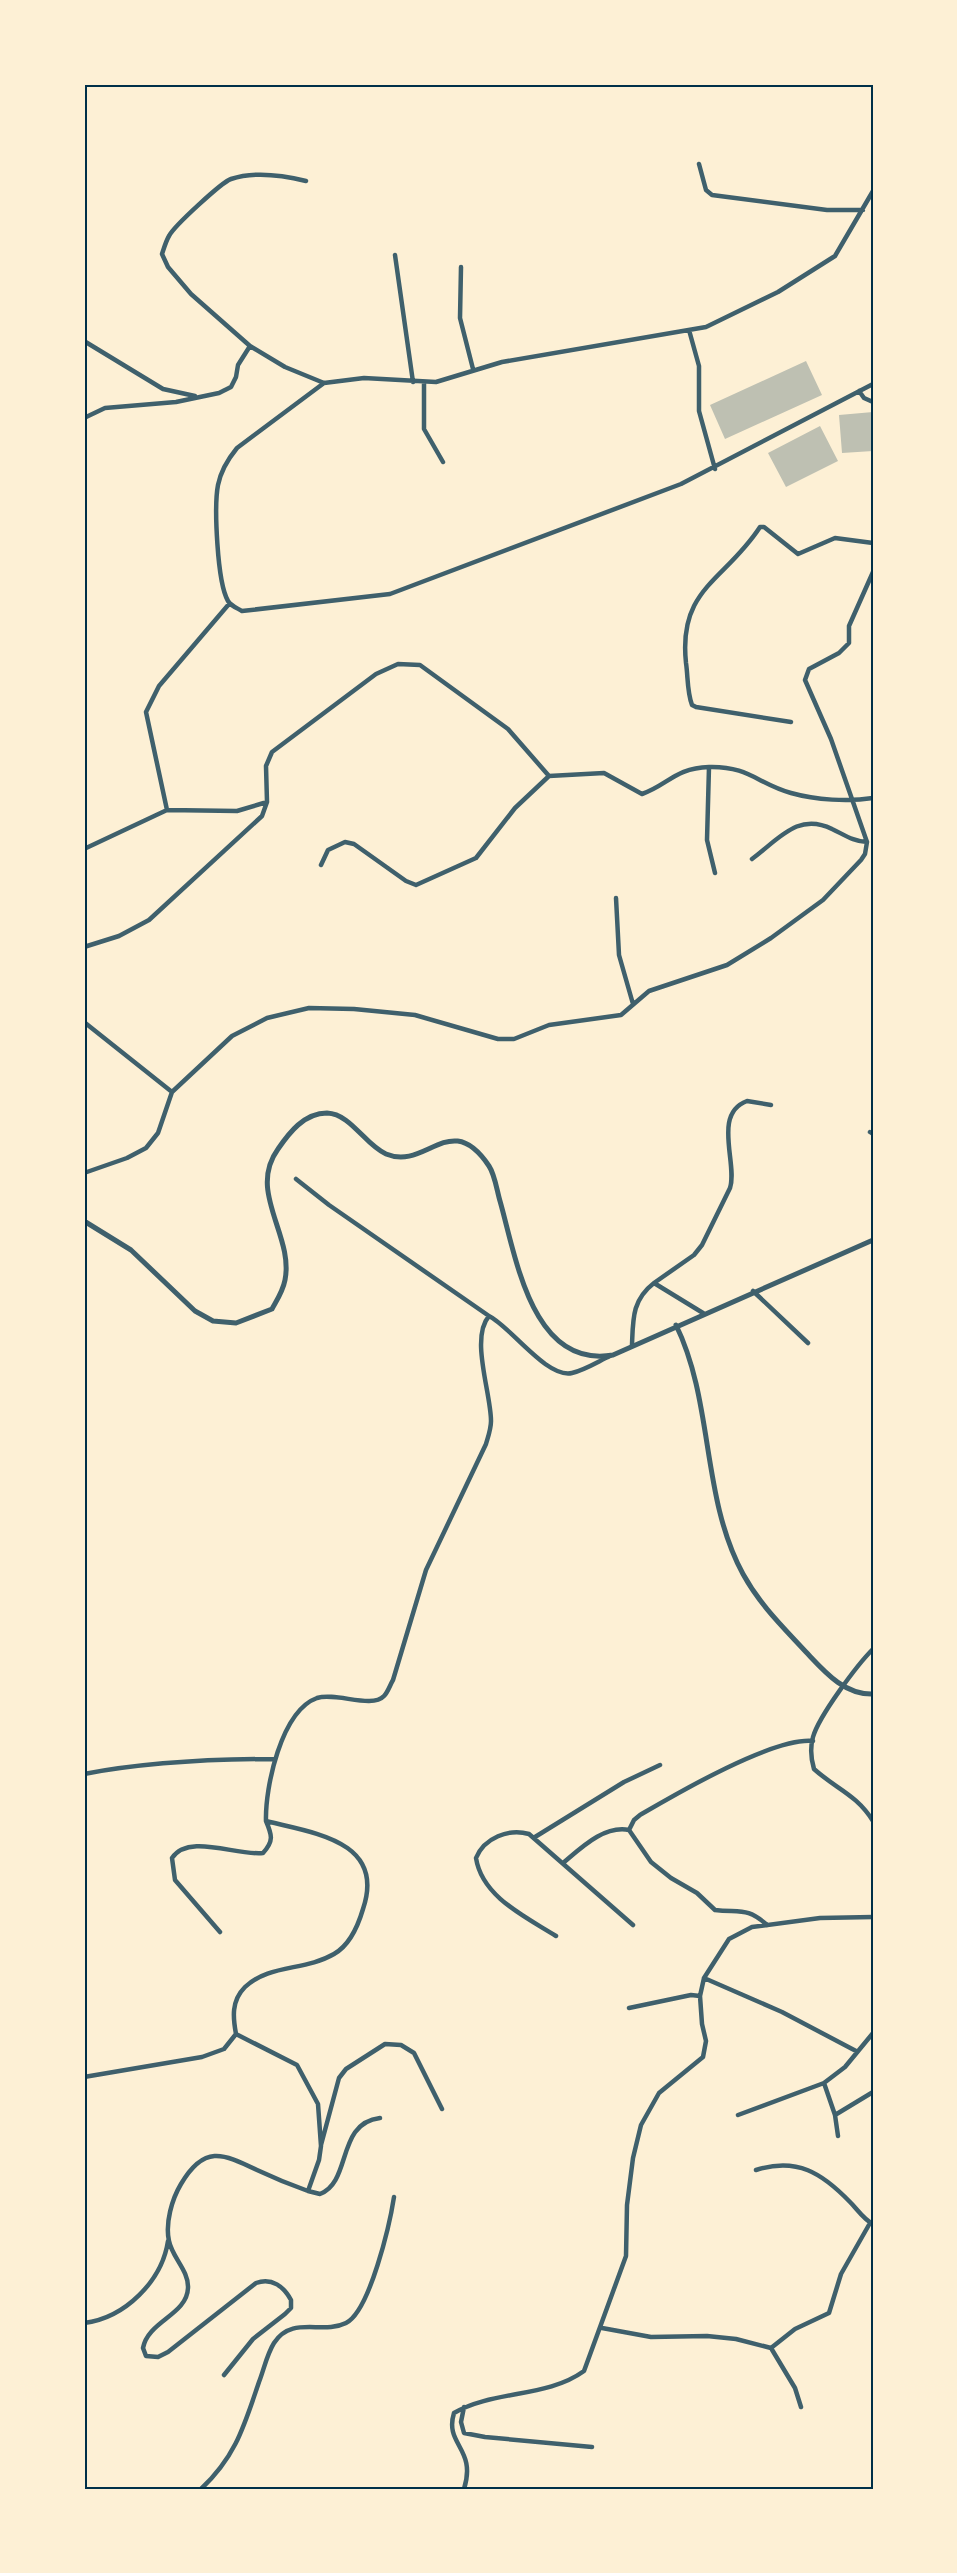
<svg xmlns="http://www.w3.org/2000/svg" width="957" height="2573" viewBox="0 0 957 2573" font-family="'Libre Baskerville',serif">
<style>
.building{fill:#bec0b2}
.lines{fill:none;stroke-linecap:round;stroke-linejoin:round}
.minor{stroke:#3f606c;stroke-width:4.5}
.tertiary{stroke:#3f606c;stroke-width:5}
.neatline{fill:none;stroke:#003049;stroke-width:2}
</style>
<rect width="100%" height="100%" fill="#fdf0d5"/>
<path class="building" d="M 806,361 L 822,395 L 725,439 L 710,405 Z
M 873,412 L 873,451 L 842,453 L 839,415 Z
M 820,426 L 838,461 L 786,487 L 768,453 Z"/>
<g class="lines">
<path class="minor" d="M 699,164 L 706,190 L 712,195 L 827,210 L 863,210
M 306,181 C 282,175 255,171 231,179 C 222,182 174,226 169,236 C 166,241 164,248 162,254 L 168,267 L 191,294 L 250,346 L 285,367 L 324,383 L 364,378 L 436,382 L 502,362 L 706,327 L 778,292 L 835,256 L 873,191
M 395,255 L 413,382
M 461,267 L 460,318 L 473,369
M 689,330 L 699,366 L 699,411 L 715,469
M 84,341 L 163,389 L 195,396
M 424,382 L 424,429 L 443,462
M 324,383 L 237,448 C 228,459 221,470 218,485 C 214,506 217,582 228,601 C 231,606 237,608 242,611 L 390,594 L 681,484 L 873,384
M 859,391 L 864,398 L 873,402
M 84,418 L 105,408 L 176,402 L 219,393 L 231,387 L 236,377 L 238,365 L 250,346
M 229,604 L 159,686 L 146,712 L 167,810 L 237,811 L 267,802 L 266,766 L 272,752 L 376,674 L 398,664 L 420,665 L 508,729 L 549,776 L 604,773 L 642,794 C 668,785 675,768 709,767 C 749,766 758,784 791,793 C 816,800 848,802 873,798
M 791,722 L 696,707 L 692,705 C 687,692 688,676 686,663 C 678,588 725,581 760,527 L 764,527 L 798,554 L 835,538 L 873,543
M 709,767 L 707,840 L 715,873
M 84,849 L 167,810
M 752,859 C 779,839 798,812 832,829 C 843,834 854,842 867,842
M 321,865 L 328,850 L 345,842 L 354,844 L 406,881 L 416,885 L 476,858 L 515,808 L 549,776
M 616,898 L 619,955 L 633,1004
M 84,947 L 119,936 L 149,920 L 262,816 L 267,802
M 84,1022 L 172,1092
M 870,1132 L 873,1134
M 84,1173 L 127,1158 L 146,1148 L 158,1133 L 172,1092 L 232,1036 L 267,1018 L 309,1008 L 354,1009 L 415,1015 L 498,1039 L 514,1039 L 549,1025 L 621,1015 L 649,991 L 727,965 L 771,938 L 823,900 L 861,860 L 865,854 L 867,842 L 831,739 L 805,680 L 809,669 L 839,653 L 849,643 L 849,626 L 873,572
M 296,1179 L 329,1205 L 489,1316
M 753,1291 L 808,1343
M 703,1313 L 654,1283 L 694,1255 L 702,1245 L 730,1188 C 738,1164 712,1114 747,1101 L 771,1105
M 632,1345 C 633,1319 632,1300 654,1283
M 873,1649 C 857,1665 819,1716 813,1737 C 810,1748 811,1759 814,1769 C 836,1789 856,1794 873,1821
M 84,1774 C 147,1762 211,1759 275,1759
M 629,1830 L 634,1820 L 640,1815 C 676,1794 773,1737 813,1741
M 535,1837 L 624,1782 L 660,1765
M 563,1863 C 581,1848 604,1825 629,1830 L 651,1862 L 671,1878 L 697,1893 L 715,1910 C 740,1913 747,1907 767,1925
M 220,1932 L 175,1880 L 172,1858 C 189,1833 236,1856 263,1853 C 274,1841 272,1835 266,1821
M 556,1936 C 526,1917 482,1897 476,1858 C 484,1838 509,1828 529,1834 L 633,1925
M 704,1978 L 782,2012 L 856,2051
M 629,2008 L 691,1995 L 700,1996
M 84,2077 L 202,2057 L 224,2049 L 236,2034
M 824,2083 L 835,2115 L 838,2136
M 738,2115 L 824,2083 L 845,2067 L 873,2033
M 835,2115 L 873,2092
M 321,2145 L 339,2078 L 346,2069 L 385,2044 L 401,2045 L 414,2053 L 442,2109
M 756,2170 C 797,2157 822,2173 850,2202 C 857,2209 864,2220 873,2224
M 308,2191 L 320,2194 C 352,2182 336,2123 380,2118
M 84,2323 C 125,2318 162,2281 168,2241
M 602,2328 L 651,2337 L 707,2336 L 736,2339 L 771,2348 L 795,2388 L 801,2407
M 771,2348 L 795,2329 L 829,2313 L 841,2274 L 870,2223
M 224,2375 L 253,2339 L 285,2314 L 291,2308 L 291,2300 C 284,2287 272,2277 256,2283 L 168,2352 L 158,2357 L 146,2356 L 143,2348 C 148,2321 187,2315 188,2288 C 189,2271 172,2257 169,2241 C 165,2223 172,2199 181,2184 C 204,2145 222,2153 257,2170 C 274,2178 291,2185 308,2191 L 319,2160 L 321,2146 L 318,2104 L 297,2065 L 236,2034 C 233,2018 231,2001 245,1987 C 269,1964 305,1971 334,1954 C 350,1945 358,1926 363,1909 C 386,1841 314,1833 266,1821 C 265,1788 281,1711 317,1698 C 336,1692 372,1709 384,1696 C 388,1692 390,1685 393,1680 L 426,1570 L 486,1444 C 488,1437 491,1429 491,1421 C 491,1393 470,1338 489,1316 C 510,1326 547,1379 572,1373 C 585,1370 599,1361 610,1356
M 464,2407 L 461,2422 L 464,2433 L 485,2437 L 592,2447
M 201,2489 C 236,2456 244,2426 259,2382 C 264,2369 267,2354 274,2343 C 292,2315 322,2335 346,2323 C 370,2311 390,2223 394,2197
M 464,2489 C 477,2448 444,2445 454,2413 C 493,2390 547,2398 584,2371 L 626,2256 L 627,2205 L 633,2158 L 641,2125 L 659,2093 L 703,2057 L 706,2041 L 702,2024 L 700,1996 L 704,1978 L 729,1939 L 752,1927 L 820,1918 L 873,1917"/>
<path class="tertiary" d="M 84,1221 L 131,1250 L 195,1311 L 213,1321 L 236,1323 L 272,1309 C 277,1300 283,1291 285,1280 C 294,1235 247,1192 278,1149 C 289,1133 304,1113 327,1113 C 351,1114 365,1145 386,1154 C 427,1171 450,1108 489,1166 C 495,1175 497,1191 500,1201 C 516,1257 532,1369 613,1355 L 873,1240
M 676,1325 C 714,1403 701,1497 743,1574 C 760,1605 783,1627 806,1652 C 824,1671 844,1695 873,1694"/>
</g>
<rect width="957" height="2573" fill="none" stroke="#fdf0d5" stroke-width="171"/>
<rect x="86" y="86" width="786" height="2402" class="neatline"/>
</svg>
